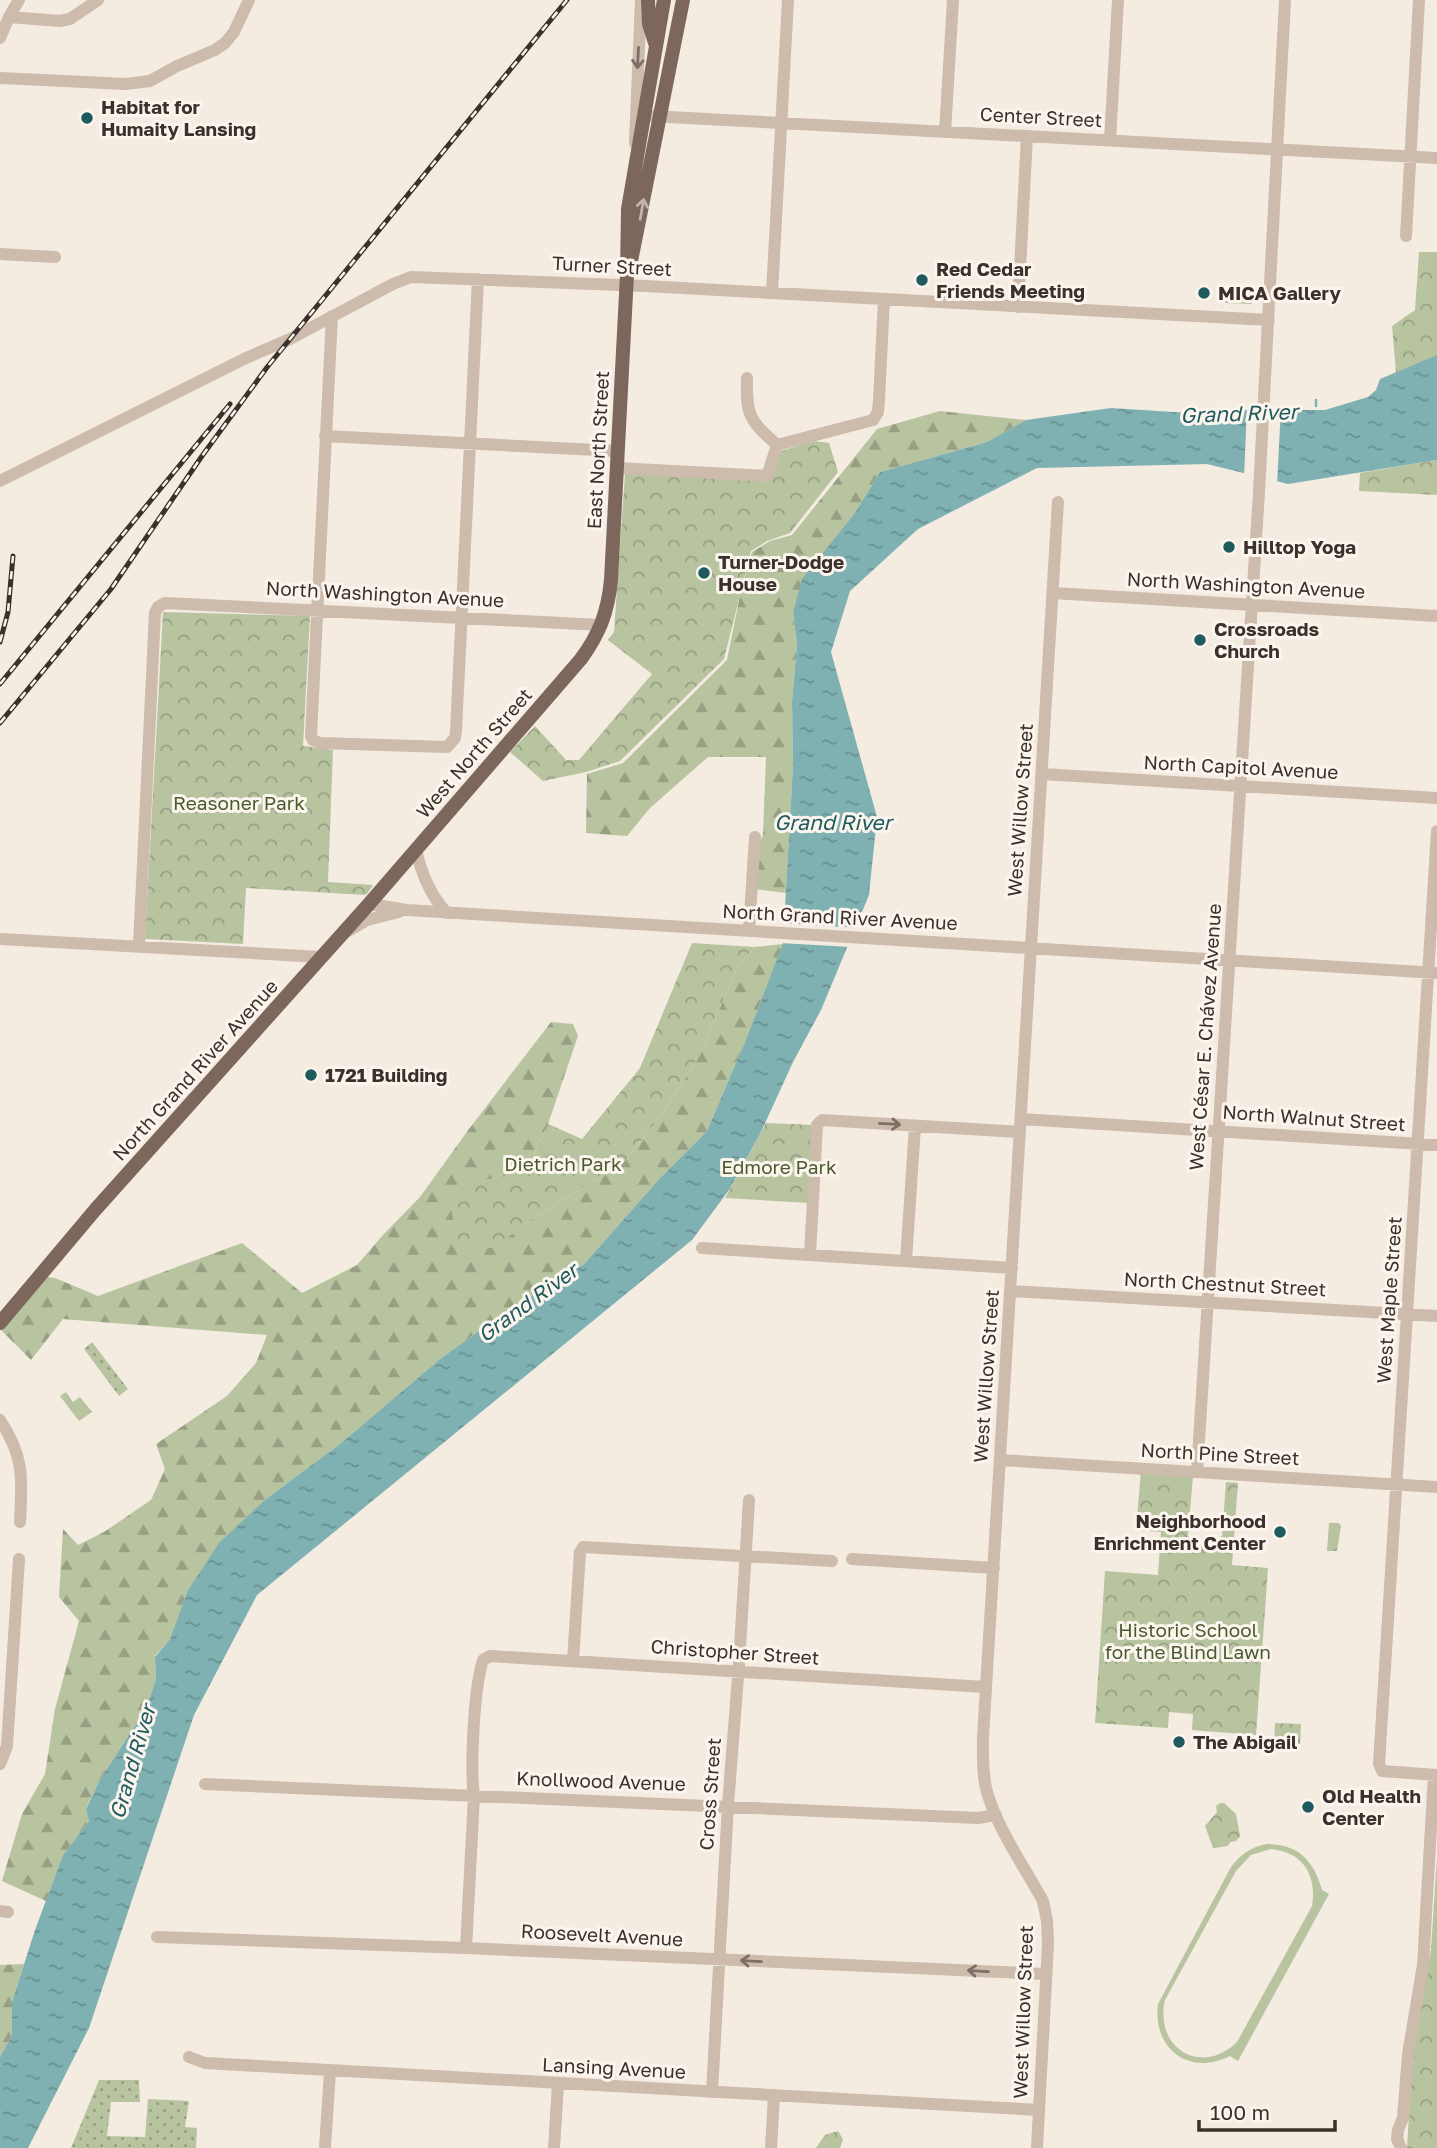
<svg xmlns="http://www.w3.org/2000/svg" width="1437" height="2148" viewBox="0 0 1437 2148" font-family="'Golos Text',sans-serif">
<style>
.grass{fill:url(#grass-dots)}
.forest{fill:url(#forest-firs)}
.park{fill:url(#park-crowns)}
.pitch{fill:#b8c4a0;fill-rule:evenodd}
.water{fill:url(#water-ripples)}
.pier{fill:#f4ebe1}
.lines{fill:none;stroke-linecap:round;stroke-linejoin:round}
.stream{stroke:#7fb0b2;stroke-width:2.5}
.minor{stroke:#cdbbac;stroke-width:12}
.major{stroke:#7d675c;stroke-width:14}
.rail-casing{stroke:#3b302b;stroke-width:5}
.rail{stroke:#fbf5ee;stroke-width:2.5;stroke-dasharray:8;stroke-linecap:butt}
.oneway{stroke:#7d6f65}
.oneway2{stroke:#c2b5ac}
.poi-dot{fill:#1f5a5e;stroke:#fbf5ee;stroke-width:2.5}
.labels{text-anchor:middle;stroke-width:6;stroke-linejoin:round;paint-order:stroke}
.poi-label{font-size:19px;font-weight:bold;fill:#3b302b;stroke:#fbf5ee;text-anchor:start}
.street-label{font-size:19px;fill:#3b302b;stroke:#fbf5ee}
.park-label{font-size:19px;fill:#4a5a2e;stroke:#fbf5ee}
.water-label{font-size:21px;font-style:italic;fill:#1f5a5e;stroke:#fbf5ee}
</style>
<defs>
<pattern id="grass-dots" width="8" height="8" patternUnits="userSpaceOnUse" patternTransform="scale(1.75)"><rect width="8" height="8" fill="#b8c4a0"/><path d="M2 2h.1M6 6h.1" fill="none" stroke="#97a083" stroke-width="1.8" stroke-linecap="round"/></pattern>
<pattern id="forest-firs" width="22" height="20" patternUnits="userSpaceOnUse" patternTransform="scale(1.75)"><rect width="22" height="20" fill="#b8c4a0"/><path d="M5 1l3.5 6h-7zM16 11l3.5 6h-7z" fill="#97a083"/></pattern>
<pattern id="park-crowns" width="20" height="18" patternUnits="userSpaceOnUse" patternTransform="scale(1.75)"><rect width="20" height="18" fill="#b8c4a0"/><path d="M2 6a3 3 0 1 1 6 0M12 15a3 3 0 1 1 6 0" fill="none" stroke="#97a083"/></pattern>
<pattern id="water-ripples" width="26" height="14" patternUnits="userSpaceOnUse" patternTransform="scale(1.75)"><rect width="26" height="14" fill="#7fb0b2"/><path d="M2 4q2-2 4 0t4 0M15 11q2-2 4 0t4 0" fill="none" stroke="#699091"/></pattern>
</defs>
<rect width="100%" height="100%" fill="#f4ebe1"/>
<path class="grass" d="M 92,1342 L 128,1389 L 119,1396 L 84,1349 Z
M 99,2080 L 139,2080 L 140,2102 L 111,2102 L 107,2136 L 145,2137 L 148,2099 L 189,2101 L 185,2127 L 197,2128 L 196,2148 L 71,2148 Z"/>
<path class="forest" d="M 940,411 L 1026,420 L 987,442 L 880,472 L 855,513 L 826,551 L 793,613 L 797,644 L 792,702 L 793,765 L 786,893 L 755,889 L 759,843 L 763,835 L 766,757 L 708,757 L 650,808 L 627,836 L 586,833 L 587,774 L 623,763 L 727,660 L 741,590 L 752,552 L 770,541 L 792,535 L 877,429 Z
M 783,944 L 745,1042 L 707,1131 L 662,1176 L 584,1264 L 508,1310 L 440,1359 L 340,1444 L 266,1499 L 187,1592 L 170,1639 L 155,1656 L 156,1679 L 146,1709 L 99,1781 L 86,1808 L 89,1821 L 63,1855 L 46,1901 L 2,1881 L 22,1814 L 45,1774 L 55,1709 L 79,1621 L 59,1597 L 63,1529 L 78,1545 L 104,1532 L 151,1500 L 165,1469 L 156,1444 L 227,1396 L 256,1363 L 267,1335 L 63,1319 L 31,1360 L 0,1329 L 40,1276 L 55,1278 L 98,1296 L 242,1243 L 302,1293 L 357,1265 L 383,1235 L 420,1197 L 469,1129 L 551,1022 L 573,1024 L 578,1036 L 548,1124 L 529,1165 L 485,1181 L 533,1219 L 625,1161 L 663,1113 L 698,1058 L 737,968 L 754,947 Z
M 24,1964 L 12,2002 L 12,2035 L 0,2057 L 0,1965 Z"/>
<path class="park" d="M 1419,252 L 1437,252 L 1437,355 L 1396,373 L 1392,326 L 1415,310 Z
M 1226,292 L 1257,294 L 1258,294 L 1251,304 L 1225,303 Z
M 813,441 L 829,443 L 838,472 L 790,533 L 767,541 L 751,551 L 724,659 L 620,761 L 586,772 L 543,781 L 510,752 L 535,726 L 566,760 L 579,760 L 652,674 L 608,640 L 614,632 L 625,474 L 770,481 L 781,451 Z
M 1437,460 L 1437,495 L 1359,491 L 1360,473 Z
M 163,612 L 310,616 L 303,746 L 333,750 L 328,882 L 373,885 L 366,895 L 246,888 L 243,944 L 145,939 Z
M 692,943 L 754,947 L 737,968 L 698,1058 L 663,1113 L 625,1161 L 533,1219 L 493,1248 L 459,1246 L 450,1205 L 485,1181 L 529,1165 L 548,1124 L 582,1139 L 640,1068 Z
M 766,1123 L 814,1125 L 809,1203 L 725,1198 Z
M 66,1392 L 73,1402 L 80,1397 L 92,1412 L 79,1421 L 60,1396 Z
M 1141,1471 L 1193,1475 L 1188,1536 L 1199,1546 L 1213,1545 L 1222,1536 L 1226,1482 L 1238,1483 L 1232,1565 L 1268,1568 L 1256,1735 L 1192,1730 L 1193,1714 L 1169,1712 L 1168,1728 L 1095,1723 L 1105,1571 L 1158,1575 L 1161,1532 L 1136,1530 Z
M 1329,1523 L 1339,1523 L 1341,1526 L 1337,1551 L 1327,1551 Z
M 1275,1723 L 1301,1724 L 1300,1744 L 1274,1743 Z
M 1220,1803 L 1224,1803 L 1236,1814 L 1240,1836 L 1236,1841 L 1230,1842 L 1228,1846 L 1213,1848 L 1205,1826 L 1217,1812 L 1216,1806 Z
M 1437,1857 L 1437,2148 L 1407,2148 L 1412,2061 L 1431,1949 Z
M 838,2131 L 843,2139 L 840,2148 L 816,2148 L 825,2135 Z"/>
<path class="pitch" d="M 173,784 L 190,784 L 189,797 L 173,797 Z
M 1267,1844 C 1298,1844 1314,1861 1322,1890 L 1329,1894 L 1238,2061 L 1230,2056 C 1189,2077 1152,2048 1158,2004 L 1231,1867 C 1241,1854 1251,1847 1267,1844 ZM 1271,1849 C 1303,1852 1317,1875 1312,1906 L 1237,2042 C 1201,2077 1154,2048 1165,2000 L 1236,1871 L 1251,1855 Z"/>
<path class="water" d="M 1437,355 L 1437,460 L 1288,484 L 1207,464 L 1037,468 L 918,529 L 850,591 L 831,652 L 877,817 L 869,895 L 821,1010 L 793,1062 L 760,1134 L 729,1190 L 692,1240 L 257,1595 L 194,1715 L 89,2028 L 28,2148 L 0,2148 L 0,2057 L 12,2035 L 12,2002 L 35,1930 L 63,1855 L 89,1821 L 86,1809 L 99,1781 L 146,1709 L 156,1679 L 155,1657 L 170,1639 L 187,1592 L 219,1543 L 266,1499 L 340,1444 L 440,1359 L 508,1310 L 584,1264 L 662,1176 L 707,1131 L 745,1042 L 783,943 L 793,765 L 792,702 L 797,644 L 793,613 L 802,579 L 855,513 L 880,472 L 987,442 L 1026,420 L 1111,408 L 1204,414 L 1235,410 L 1325,410 L 1368,397 L 1376,390 L 1380,379 Z"/>
<path class="pier" d="M 1247,407 L 1281,407 L 1277,485 L 1244,477 Z
M 781,923 L 859,928 L 851,947 L 780,943 Z"/>
<g class="lines">
<path class="stream" d="M 1316,406 L 1316,400"/>
<path class="minor" d="M 9,17 L 60,21 L 70,19 L 98,0
M 0,38 L 9,17 L 19,0
M 0,78 L 126,84 L 150,81 L 177,66 L 215,50 L 225,43 L 234,32 L 249,0
M 650,116 L 1437,158
M 945,132 L 953,0
M 1110,140 L 1118,0
M 635,143 L 641,0
M 1406,236 L 1419,0
M 0,254 L 55,257
M 772,293 L 788,0
M 1018,307 L 1027,136
M 332,316 L 311,736 L 313,740 L 320,743 L 447,747 L 455,738 L 456,731 L 478,279
M 747,378 C 746,415 749,420 777,445
M 325,436 L 617,451
M 616,468 L 767,476 L 777,445 L 873,420 L 878,412 L 879,400 L 884,299
M 0,481 L 246,358 L 290,339 L 393,284 L 411,277 L 645,286 L 1269,320
M 1053,593 L 1437,616
M 1042,774 L 1437,798
M 1437,831 L 1379,1764 L 1382,1771 L 1437,1775
M 416,849 C 421,873 430,895 447,913
M 369,904 L 407,910 L 1437,973
M 348,931 L 367,920 L 399,912
M 749,931 L 755,837
M 0,939 L 321,957
M 139,945 L 155,613 L 158,607 L 165,603 L 602,625
M 1021,1119 L 1437,1145
M 702,1248 L 1012,1268
M 810,1255 L 817,1125 L 822,1120 L 1020,1132
M 906,1261 L 915,1126
M 1011,1291 L 1437,1316
M 0,1420 C 25,1458 22,1479 20,1522
M 1000,1460 L 1437,1487
M 1197,1472 L 1259,492 L 1285,0
M 852,1559 L 994,1568
M 573,1661 L 580,1552 L 583,1547 L 832,1561
M 0,1764 L 7,1746 L 19,1559
M 205,1784 L 978,1818 L 996,1815
M 0,1911 L 8,1912
M 157,1937 L 466,1948 L 1046,1974
M 466,1948 L 474,1796 C 470,1766 474,1688 483,1660 L 490,1656 L 985,1687
M 189,2057 L 205,2063 L 1039,2110
M 712,2092 L 728,1805 L 739,1664 L 749,1500
M 325,2148 L 330,2071
M 554,2148 L 558,2084
M 771,2148 L 774,2095
M 1037,2148 L 1048,1944 L 1047,1921 L 1043,1901 C 1024,1866 998,1830 987,1792 C 982,1774 983,1755 983,1737 L 1058,502
M 1401,2148 L 1397,2139 L 1398,2130 L 1403,2118 L 1408,2054 L 1423,1965 L 1434,1775"/>
<path class="major" d="M 648,0 L 649,24 L 655,43
M 631,261 L 683,0
M 0,1323 L 95,1210 L 369,904 L 581,659 C 600,633 608,611 611,580 L 627,275 L 628,209 L 664,0"/>
<defs>
<path id="rail" d="M 0,642 L 8,612 L 13,556
M 0,684 L 230,404
M 0,723 L 111,589 L 202,456 L 268,366 L 567,0"/>
</defs>
<use href="#rail" class="rail-casing"/>
<use href="#rail" class="rail"/>
</g>
<defs><path id="oneway-shaft" d="M-6 0H5M1.5-3L5.5 0L1.5 3" fill="none" stroke-width="1.6" stroke-linecap="round" stroke-linejoin="round" transform="scale(1.75)"/></defs>
<g class="oneway">
<use href="#oneway-shaft" transform="translate(638 58) rotate(93)"/>
<use href="#oneway-shaft" transform="translate(890 1124) rotate(3)"/>
<use href="#oneway-shaft" transform="translate(751 1961) rotate(-177)"/>
<use href="#oneway-shaft" transform="translate(978 1971) rotate(-177)"/>
</g>
<use class="oneway2" href="#oneway-shaft" transform="translate(642 209) rotate(-80)"/>
<g class="poi-dot">
<circle cx="87" cy="118" r="7"/>
<circle cx="922" cy="280" r="7"/>
<circle cx="1204" cy="293" r="7"/>
<circle cx="1229" cy="547" r="7"/>
<circle cx="704" cy="573" r="7"/>
<circle cx="1200" cy="640" r="7"/>
<circle cx="311" cy="1075" r="7"/>
<circle cx="1280" cy="1532" r="7"/>
<circle cx="1179" cy="1742" r="7"/>
<circle cx="1308" cy="1807" r="7"/>
</g>
<g class="labels">
<g class="poi-label">
<text x="101" y="114">Habitat for<tspan x="101" dy="22">Humaity Lansing</tspan></text>
<text x="936" y="276">Red Cedar<tspan x="936" dy="22">Friends Meeting</tspan></text>
<text x="1218" y="300">MICA Gallery</text>
<text x="1243" y="554">Hilltop Yoga</text>
<text x="718" y="569">Turner-Dodge<tspan x="718" dy="22">House</tspan></text>
<text x="1214" y="636">Crossroads<tspan x="1214" dy="22">Church</tspan></text>
<text x="325" y="1082">1721 Building</text>
<text x="1266" y="1528" text-anchor="end">Neighborhood<tspan x="1266" dy="22">Enrichment Center</tspan></text>
<text x="1193" y="1749">The Abigail</text>
<text x="1322" y="1803">Old Health<tspan x="1322" dy="22">Center</tspan></text>
</g>
<g class="street-label">
<text transform="translate(1041 117) rotate(3)" y="7">Center Street</text>
<text transform="translate(612 266) rotate(3)" y="7">Turner Street</text>
<text transform="translate(598 450) rotate(-87)" y="7">East North Street</text>
<text transform="translate(1246 585) rotate(3)" y="7">North Washington Avenue</text>
<text transform="translate(385 594) rotate(3)" y="7">North Washington Avenue</text>
<text transform="translate(474 753) rotate(-49)" y="7">West North Street</text>
<text transform="translate(1241 767) rotate(3)" y="7">North Capitol Avenue</text>
<text transform="translate(1020 810) rotate(-86)" y="7">West Willow Street</text>
<text transform="translate(840 917) rotate(3)" y="7">North Grand River Avenue</text>
<text transform="translate(1205 1037) rotate(-86)" y="7">West César E. Chávez Avenue</text>
<text transform="translate(195 1070) rotate(-48)" y="7">North Grand River Avenue</text>
<text transform="translate(1314 1118) rotate(4)" y="7">North Walnut Street</text>
<text transform="translate(1225 1284) rotate(3)" y="7">North Chestnut Street</text>
<text transform="translate(1389 1300) rotate(-86)" y="7">West Maple Street</text>
<text transform="translate(986 1376) rotate(-86)" y="7">West Willow Street</text>
<text transform="translate(1220 1454) rotate(3)" y="7">North Pine Street</text>
<text transform="translate(735 1652) rotate(4)" y="7">Christopher Street</text>
<text transform="translate(601 1781) rotate(2)" y="7">Knollwood Avenue</text>
<text transform="translate(710 1794) rotate(-86)" y="7">Cross Street</text>
<text transform="translate(602 1935) rotate(3)" y="7">Roosevelt Avenue</text>
<text transform="translate(1023 2012) rotate(-88)" y="7">West Willow Street</text>
<text transform="translate(614 2068) rotate(3)" y="7">Lansing Avenue</text>
</g>
<g class="park-label">
<text x="239" y="810">Reasoner Park</text>
<text x="563" y="1171">Dietrich Park</text>
<text x="779" y="1174">Edmore Park</text>
<text x="1188" y="1637">Historic School<tspan x="1188" dy="22">for the Blind Lawn</tspan></text>
</g>
<g class="water-label">
<text transform="translate(1239 414) rotate(-2)" y="7">Grand River</text>
<text x="833" y="830">Grand River</text>
<text transform="translate(528 1303) rotate(-36)" y="7">Grand River</text>
<text transform="translate(133 1762) rotate(-74)" y="7">Grand River</text>
</g>
</g>
<path d="M1199 2120v10h136v-10" fill="none" stroke="#3b302b" stroke-width="3.5"/>
<text x="1210" y="2120" font-size="21" fill="#3b302b" stroke="#fbf5ee" stroke-width="5" paint-order="stroke">100 m</text>
</svg>
